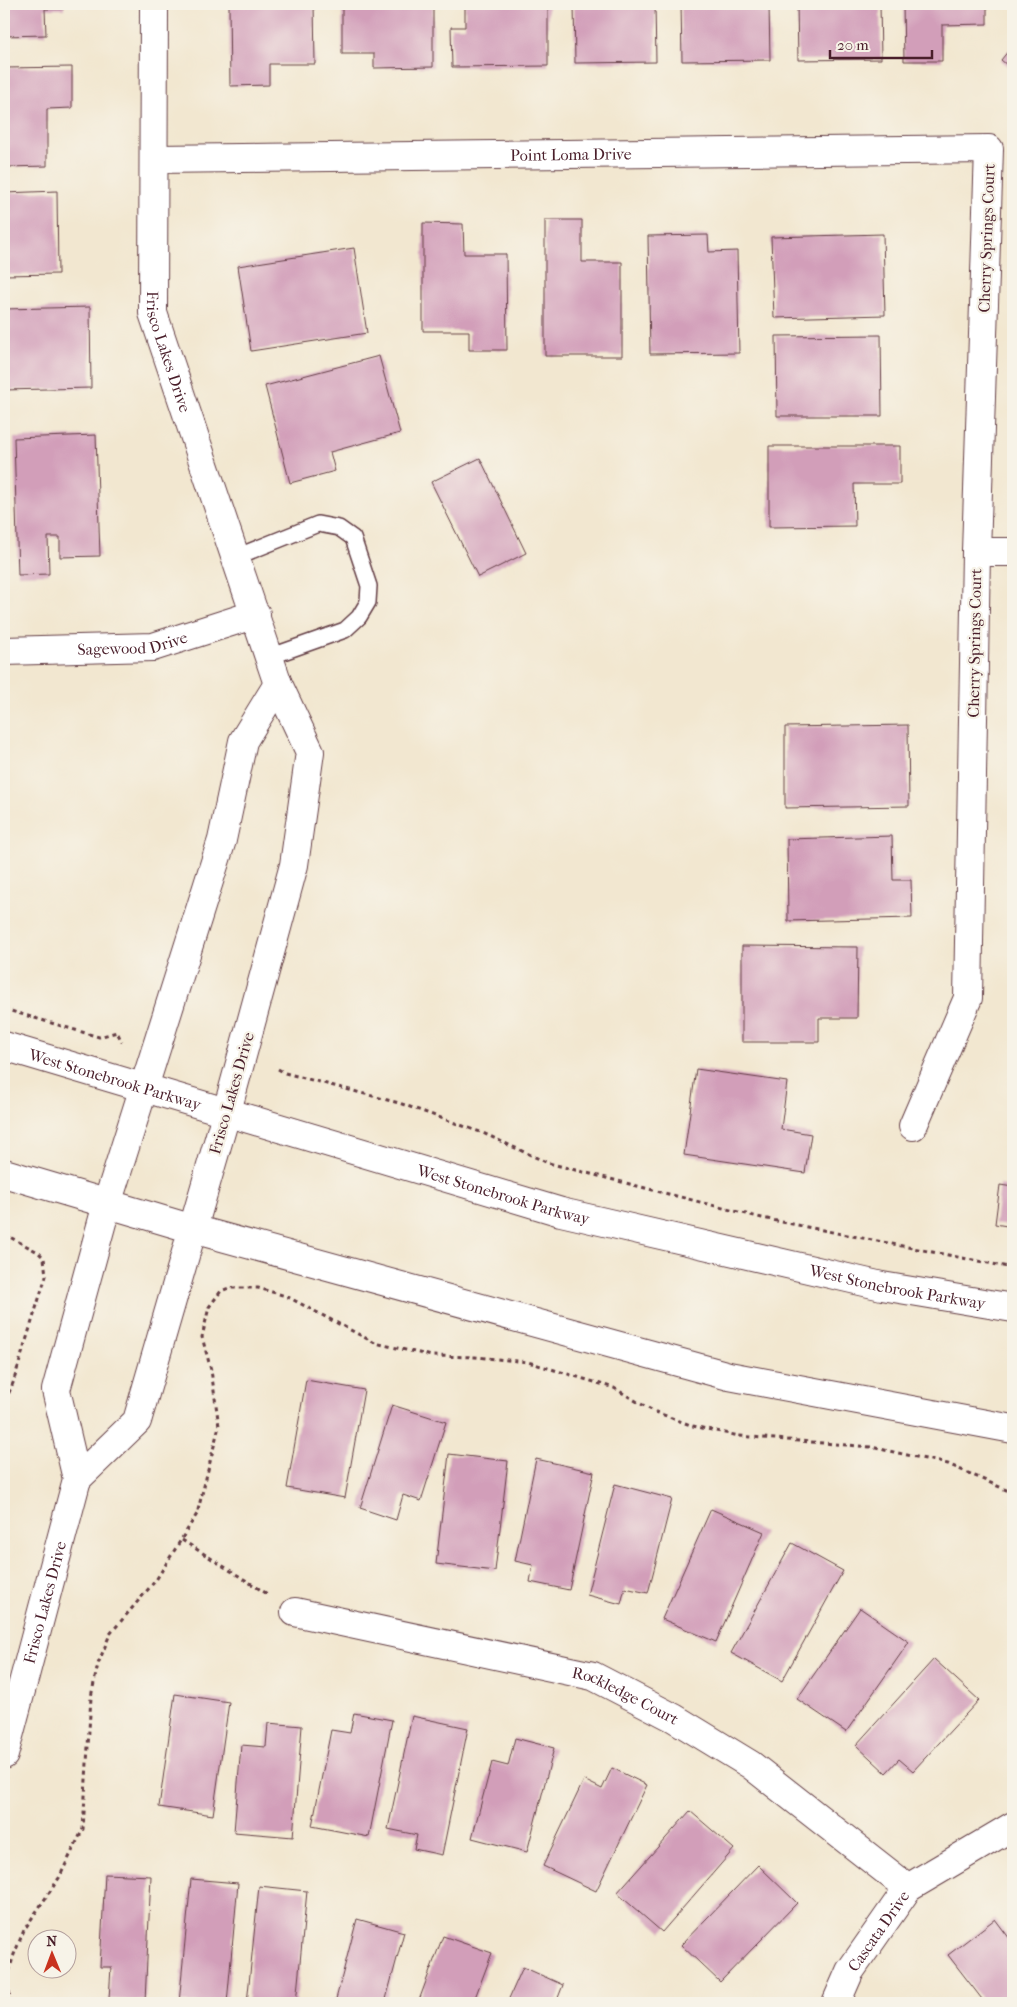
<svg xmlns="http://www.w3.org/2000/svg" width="1017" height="2007" viewBox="0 0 1017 2007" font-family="'IM FELL French Canon',serif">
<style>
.building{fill:#d29eb9}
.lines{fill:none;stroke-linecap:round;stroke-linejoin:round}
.lane-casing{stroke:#633d44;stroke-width:18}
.street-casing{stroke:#633d44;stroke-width:30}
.secondary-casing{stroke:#633d44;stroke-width:30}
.path{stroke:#633d44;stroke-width:3;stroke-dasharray:4 4;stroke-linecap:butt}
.lane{stroke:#fff;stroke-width:15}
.street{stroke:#fff;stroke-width:28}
.secondary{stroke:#fff;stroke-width:28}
.labels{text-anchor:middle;stroke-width:4.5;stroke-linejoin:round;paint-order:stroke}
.street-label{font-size:16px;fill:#4a1f2b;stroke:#f7f3e8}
</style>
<rect width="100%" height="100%" fill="#f7f3e8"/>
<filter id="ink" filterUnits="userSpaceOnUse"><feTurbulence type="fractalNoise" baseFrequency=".02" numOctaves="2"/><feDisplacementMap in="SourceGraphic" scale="10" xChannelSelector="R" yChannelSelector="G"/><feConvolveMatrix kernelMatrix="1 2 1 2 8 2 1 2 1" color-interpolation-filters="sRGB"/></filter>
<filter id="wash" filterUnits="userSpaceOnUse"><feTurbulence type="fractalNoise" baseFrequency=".0096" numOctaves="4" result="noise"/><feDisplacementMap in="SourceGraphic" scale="20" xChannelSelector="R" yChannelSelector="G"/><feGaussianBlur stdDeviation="1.12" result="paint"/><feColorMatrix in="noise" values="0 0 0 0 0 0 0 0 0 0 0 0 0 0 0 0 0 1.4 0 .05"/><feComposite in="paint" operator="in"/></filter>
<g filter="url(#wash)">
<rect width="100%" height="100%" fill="#f2e7d0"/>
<g id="blocks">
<path class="building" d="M 4,4 L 64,4 L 64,9 L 45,9 L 46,35 L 4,36 Z
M 229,4 L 314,4 L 315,64 L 269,64 L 269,85 L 230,86 Z
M 342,4 L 433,4 L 433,67 L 374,68 L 374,54 L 342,54 Z
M 465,4 L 548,4 L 548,66 L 452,67 L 451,27 L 465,27 Z
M 574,4 L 655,4 L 656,62 L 575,63 Z
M 681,4 L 769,4 L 770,60 L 682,61 Z
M 797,4 L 880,4 L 881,59 L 798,60 Z
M 903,4 L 987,4 L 987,24 L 942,25 L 942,61 L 904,61 Z
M 1013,45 L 1013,70 L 1001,60 Z
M 72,67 L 72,108 L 47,109 L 47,166 L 7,167 L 6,151 L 4,151 L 4,68 Z
M 57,191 L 58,274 L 4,275 L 4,193 Z
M 545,220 L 582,220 L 582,262 L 622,262 L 622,356 L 545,356 Z
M 423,223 L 463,224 L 464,254 L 506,254 L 507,350 L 469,350 L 469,331 L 423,331 Z
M 883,234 L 885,315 L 774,318 L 771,237 Z
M 708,235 L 709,252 L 737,251 L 739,353 L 650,354 L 648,236 Z
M 354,248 L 367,333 L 251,351 L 238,266 Z
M 90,307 L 91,388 L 4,390 L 4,309 Z
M 881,335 L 882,416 L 777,416 L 776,336 Z
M 379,356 L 400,433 L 330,452 L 335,471 L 290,483 L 265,386 Z
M 96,435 L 100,556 L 60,557 L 60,537 L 48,537 L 49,574 L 18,575 L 14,438 Z
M 769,446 L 900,446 L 900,484 L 854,484 L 855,526 L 769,527 Z
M 480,458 L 526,553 L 478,577 L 431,482 Z
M 908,725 L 909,806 L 785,808 L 785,727 Z
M 892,836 L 893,880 L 911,880 L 912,918 L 788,921 L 787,839 Z
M 742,946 L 858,947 L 857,1018 L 819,1018 L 819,1042 L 742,1042 Z
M 696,1069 L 787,1082 L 781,1129 L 811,1134 L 805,1173 L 684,1155 Z
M 1000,1185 L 1013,1187 L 1013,1227 L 995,1224 Z
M 306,1380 L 364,1390 L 345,1498 L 287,1488 Z
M 392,1405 L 446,1422 L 421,1501 L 403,1495 L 396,1520 L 360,1508 Z
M 449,1454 L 508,1461 L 495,1571 L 436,1564 Z
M 536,1459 L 594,1472 L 569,1590 L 530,1582 L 533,1565 L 515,1561 Z
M 615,1484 L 672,1499 L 648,1593 L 625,1588 L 621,1604 L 587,1595 Z
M 711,1509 L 764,1532 L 716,1642 L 662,1619 Z
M 792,1543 L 843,1571 L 782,1681 L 731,1653 Z
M 860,1608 L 909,1642 L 846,1732 L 797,1699 Z
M 934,1659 L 979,1700 L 913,1771 L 899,1759 L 886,1773 L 856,1745 Z
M 175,1694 L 229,1702 L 213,1815 L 159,1807 Z
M 354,1713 L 392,1720 L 369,1837 L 312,1826 L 331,1730 L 350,1733 Z
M 412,1716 L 468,1728 L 442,1855 L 414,1849 L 417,1835 L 388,1829 Z
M 268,1723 L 302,1726 L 293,1837 L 234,1832 L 241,1745 L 266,1747 Z
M 515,1738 L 554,1748 L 527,1852 L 472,1838 L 492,1762 L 508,1766 Z
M 612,1768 L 647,1785 L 596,1891 L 543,1866 L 584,1780 L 602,1789 Z
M 690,1811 L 734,1849 L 662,1932 L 617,1893 Z
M 758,1865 L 797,1903 L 720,1982 L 681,1945 Z
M 105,1874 L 151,1876 L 145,2001 L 109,1999 L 111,1967 L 100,1967 Z
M 191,1879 L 238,1883 L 227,2003 L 179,2003 Z
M 259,1886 L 307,1891 L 296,2003 L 247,2003 Z
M 357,1919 L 404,1932 L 385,2003 L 335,2003 Z
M 995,1919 L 1013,1943 L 1013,2003 L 985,2003 L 948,1955 Z
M 443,1936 L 492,1953 L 473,2003 L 418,2003 Z
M 523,1967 L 563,1985 L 556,2003 L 507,2003 Z"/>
</g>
</g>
<g filter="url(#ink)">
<use href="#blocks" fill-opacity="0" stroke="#633d44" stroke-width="1"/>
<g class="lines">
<defs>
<path id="lane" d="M 236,557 L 318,524 L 339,528 L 353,538 L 369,586 L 368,602 L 359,617 L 345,630 L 269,657"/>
<g id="street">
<path id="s1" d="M 154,4 L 153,313 L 278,684 L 310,752 L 294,865 L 227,1111"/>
<path id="s2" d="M 155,159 L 989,149 L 976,552 L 968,998 L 913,1126"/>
<path d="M 976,552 L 1013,552"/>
<path id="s3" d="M 4,651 L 153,647 L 256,614"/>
<path d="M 144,1087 L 222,840 L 243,741 L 278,684"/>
<path id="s4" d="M 295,1612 L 593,1676 L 674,1718 L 751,1765 L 908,1888"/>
<path id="s5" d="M 836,2003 L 850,1971 L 908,1888 L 1013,1826"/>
</g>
<g id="secondary">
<path id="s6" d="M 4,1046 L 561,1212 L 882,1286 L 1013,1308"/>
<path d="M 4,1173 L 193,1229 L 729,1376 L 1013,1429"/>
<path d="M 77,1479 L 137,1421 L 227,1111"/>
<path id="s7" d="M 4,1755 L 77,1479 L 56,1390 L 107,1204 L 144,1087"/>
</g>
</defs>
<use href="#lane" class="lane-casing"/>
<use href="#street" class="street-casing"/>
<use href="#secondary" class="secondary-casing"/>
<path class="path" d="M 4,1009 L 99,1037 L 117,1032 L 122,1042
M 278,1069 L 285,1073 L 399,1103 L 483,1133 L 548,1163 L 762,1218 L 1013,1268
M 4,1234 L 38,1252 L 44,1258 L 46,1276 L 13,1383 L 4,1404
M 182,1540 L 269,1595
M 11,2003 L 7,1980 L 13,1957 L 24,1930 L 59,1878 L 83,1829 L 91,1697 L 98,1664 L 110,1634 L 156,1580 L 197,1514 L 219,1426 L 211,1370 L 202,1337 L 209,1307 L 221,1291 L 229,1288 L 258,1288 L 286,1296 L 375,1343 L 432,1356 L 475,1357 L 528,1362 L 614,1388 L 653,1411 L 693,1426 L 739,1436 L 871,1447 L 948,1464 L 1013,1493"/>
<use href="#lane" class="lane"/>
<use href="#street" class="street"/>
<use href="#secondary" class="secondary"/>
</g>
</g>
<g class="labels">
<g class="street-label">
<text dy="6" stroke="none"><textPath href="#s2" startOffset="416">Point Loma Drive</textPath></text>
<text transform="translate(986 238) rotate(-88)" y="6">Cherry Springs Court</text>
<text dy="6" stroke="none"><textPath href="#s1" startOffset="350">Frisco Lakes Drive</textPath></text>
<text dy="6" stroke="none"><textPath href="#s3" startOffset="129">Sagewood Drive</textPath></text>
<text transform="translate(974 643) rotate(-89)" y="6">Cherry Springs Court</text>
<text dy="6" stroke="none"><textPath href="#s6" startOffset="116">West Stonebrook Parkway</textPath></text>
<text transform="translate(231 1093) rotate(-74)" y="6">Frisco Lakes Drive</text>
<text dy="6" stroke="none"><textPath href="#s6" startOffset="521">West Stonebrook Parkway</textPath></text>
<text dy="6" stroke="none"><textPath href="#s6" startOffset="926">West Stonebrook Parkway</textPath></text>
<text dy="6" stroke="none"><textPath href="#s7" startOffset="158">Frisco Lakes Drive</textPath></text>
<text dy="6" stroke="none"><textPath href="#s4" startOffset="342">Rockledge Court</textPath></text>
<text dy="6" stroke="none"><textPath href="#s5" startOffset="84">Cascata Drive</textPath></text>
</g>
</g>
<rect width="1017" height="2007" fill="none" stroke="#f7f3e8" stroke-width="20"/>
<g transform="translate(52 1954) rotate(359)"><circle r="24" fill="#f7f3e8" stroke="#b29e9c"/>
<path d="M0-4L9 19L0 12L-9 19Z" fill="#c8321e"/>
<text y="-8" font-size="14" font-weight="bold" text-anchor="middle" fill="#4a1f2b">N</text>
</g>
<path d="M830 50v8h102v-8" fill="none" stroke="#4a1f2b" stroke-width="2.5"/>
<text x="837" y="50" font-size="15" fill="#4a1f2b" stroke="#f7f3e8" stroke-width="4" paint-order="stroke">20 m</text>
</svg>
